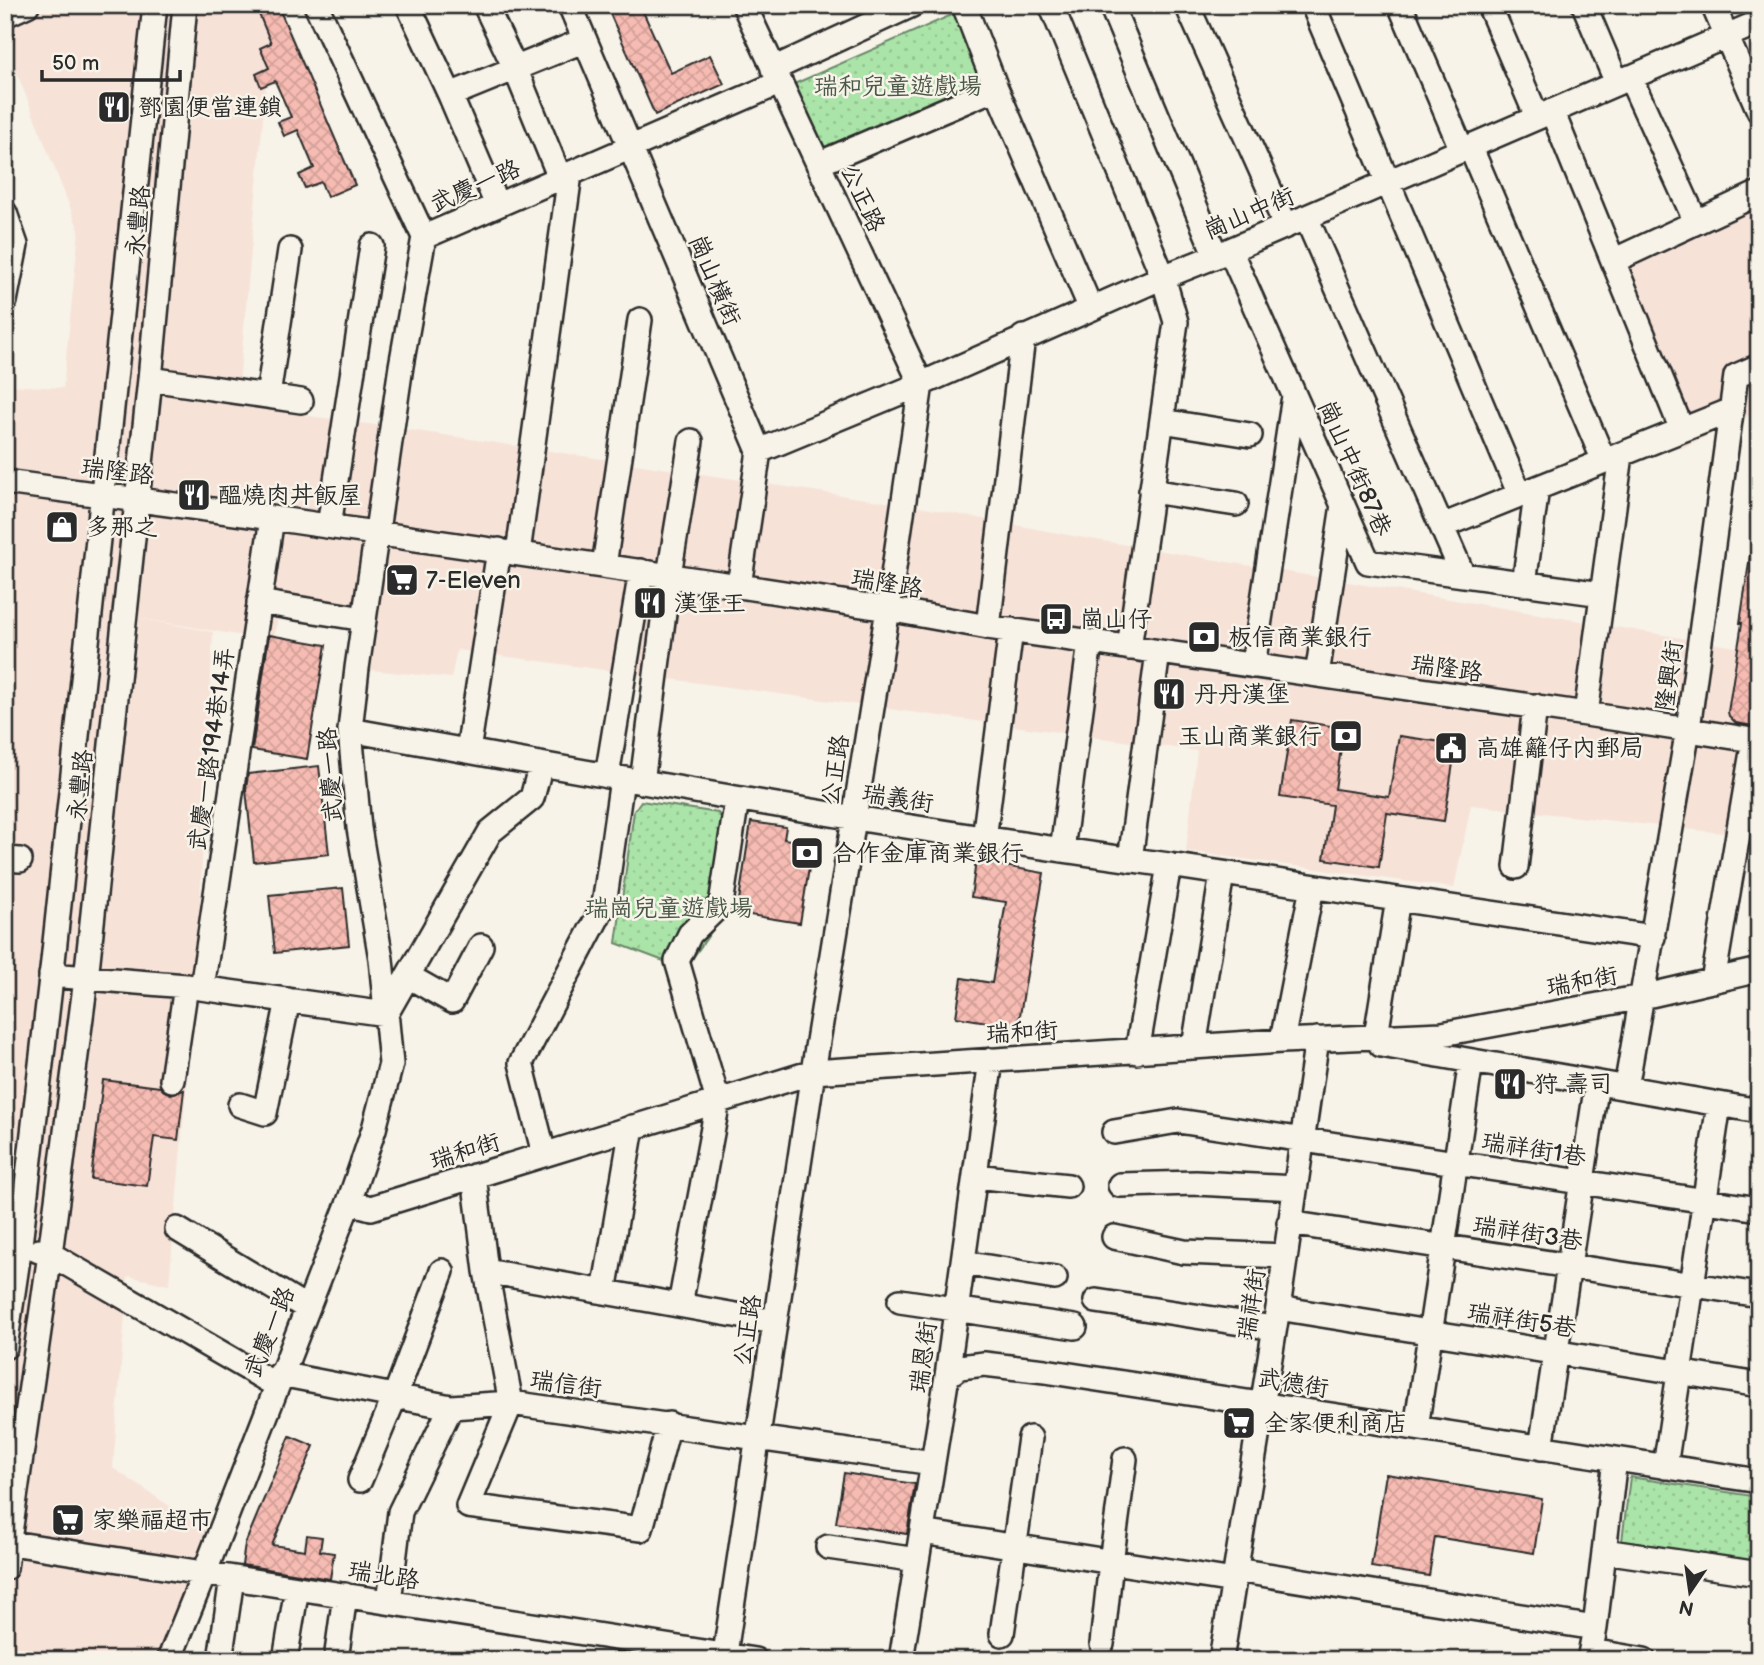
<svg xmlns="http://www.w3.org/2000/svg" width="1764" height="1665" viewBox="0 0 1764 1665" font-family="'Balsamiq Sans','LXGW WenKai TC',sans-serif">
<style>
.built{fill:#f7e2d8}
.park{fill:url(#park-dots);stroke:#6b886a;stroke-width:2}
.building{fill:url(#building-cross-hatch);stroke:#2b2b2b;stroke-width:2}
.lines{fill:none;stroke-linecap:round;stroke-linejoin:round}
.minor-casing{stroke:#2b2b2b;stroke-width:28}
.minor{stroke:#f7f3e8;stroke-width:23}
.labels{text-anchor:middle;stroke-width:5;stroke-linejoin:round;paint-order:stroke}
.park-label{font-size:24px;fill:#4b594a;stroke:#f7f3e8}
.poi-label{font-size:24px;fill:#2b2b2b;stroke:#f7f3e8;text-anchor:start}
.street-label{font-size:24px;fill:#2b2b2b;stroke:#f7f3e8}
</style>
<defs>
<pattern id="park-dots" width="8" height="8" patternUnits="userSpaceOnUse" patternTransform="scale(1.75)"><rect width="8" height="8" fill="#abe4a8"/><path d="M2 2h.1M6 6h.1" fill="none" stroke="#93c491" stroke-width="1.8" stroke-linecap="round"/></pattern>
<pattern id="building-cross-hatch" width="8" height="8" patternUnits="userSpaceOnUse" patternTransform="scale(1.75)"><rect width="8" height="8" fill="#f6bbb2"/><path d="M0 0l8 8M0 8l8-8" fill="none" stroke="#d3a199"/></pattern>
</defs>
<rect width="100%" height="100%" fill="#f7f3e8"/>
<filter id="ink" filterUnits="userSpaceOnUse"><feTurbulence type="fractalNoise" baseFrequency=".0143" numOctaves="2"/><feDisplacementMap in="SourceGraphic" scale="14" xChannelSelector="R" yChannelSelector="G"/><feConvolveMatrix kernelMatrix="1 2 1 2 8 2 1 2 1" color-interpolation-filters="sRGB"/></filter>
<g filter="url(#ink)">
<path class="built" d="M 5,5 L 276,5 L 273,7 L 237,406 L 404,429 L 925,508 L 1079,537 L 1759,651 L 1759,837 L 1471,805 L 1454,888 L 1186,851 L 1197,751 L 457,650 L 451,678 L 370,670 L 371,632 L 278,618 L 273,641 L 115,614 L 213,632 L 197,965 L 169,1285 L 128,1276 L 113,1468 L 208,1532 L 179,1616 L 160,1660 L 5,1660 L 5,385 L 63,388 L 79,230 L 9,53 L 5,54 Z
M 1759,181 L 1759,411 L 1680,449 L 1597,258 Z"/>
<path class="park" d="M 956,13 L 991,92 L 829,163 L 794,84 Z
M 641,801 L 718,813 L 725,823 L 716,925 L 685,969 L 616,943 L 634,811 Z
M 1630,1477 L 1759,1497 L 1759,1562 L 1622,1541 Z"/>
<path class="building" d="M 606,5 L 640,5 L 671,73 L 710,55 L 724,84 L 655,115 Z
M 278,6 L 355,185 L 327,197 L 321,182 L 305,188 L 299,175 L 314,168 L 298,130 L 284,136 L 278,122 L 291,117 L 275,81 L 261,87 L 256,74 L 269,68 L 260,48 L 271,43 L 259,14 Z
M 1750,556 L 1759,556 L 1759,716 L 1754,715 L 1753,726 L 1736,723 L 1729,716 L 1728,712 L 1742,623 L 1740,623 Z
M 269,635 L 326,645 L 307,759 L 252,750 Z
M 1292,720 L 1344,728 L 1335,789 L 1389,797 L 1399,736 L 1456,744 L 1444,821 L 1387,813 L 1379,867 L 1324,859 L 1332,805 L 1280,797 Z
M 319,766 L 329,854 L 254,862 L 246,790 L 248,774 Z
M 751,822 L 786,827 L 784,839 L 813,844 L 800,923 L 737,913 Z
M 976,861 L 1044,873 L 1018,1027 L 956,1017 L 962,978 L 992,983 L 1006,902 L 971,897 Z
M 343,888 L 349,945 L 275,953 L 269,895 Z
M 103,1080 L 160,1087 L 164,1091 L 171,1094 L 184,1090 L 178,1140 L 154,1137 L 147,1186 L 91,1179 Z
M 290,1436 L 314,1446 L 272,1545 L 305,1550 L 307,1535 L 322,1537 L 320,1551 L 334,1553 L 330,1579 L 242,1565 L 245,1544 Z
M 844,1473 L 915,1484 L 907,1534 L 836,1523 Z
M 1386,1474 L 1542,1499 L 1534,1553 L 1435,1537 L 1429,1576 L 1371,1567 Z"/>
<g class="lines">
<defs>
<path id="minor" d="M 316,5 L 424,237
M 408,5 L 450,95 L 497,205
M 485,5 L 515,68 L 560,178
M 570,5 L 759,451 L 739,586
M 964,5 L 996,88 L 1091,309
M 1051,5 L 1163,277 L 1176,322 L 1129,648
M 1111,5 L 1216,256
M 1187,5 L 1286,226
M 1313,5 L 1520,495
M 1400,5 L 1462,150
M 1489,5 L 1537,117
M 1584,5 L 1617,83
M 1713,5 L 1759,111
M 5,15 L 27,5
M 773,69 L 912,5
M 1630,77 L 1696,222
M 450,95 L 585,40
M 1552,111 L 1682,430
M 1470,146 L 1604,461
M 818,164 L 996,88
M 5,213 L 16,245 L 5,301
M 1306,217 L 1463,575
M 1230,250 L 1368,562 L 1602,594
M 1613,261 L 1759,193
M 150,379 L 301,401
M 268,396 L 290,250
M 1162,421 L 1250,435
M 759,451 L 921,384 L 1163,277 L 1216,256 L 1759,22
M 5,482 L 272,518 L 739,586 L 888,609 L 988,627 L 1586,714 L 1759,741
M 1151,491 L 1236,504
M 329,526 L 372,246
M 1442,526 L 1732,410
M 518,553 L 570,174
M 604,566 L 640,320
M 1524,584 L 1537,488
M 259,602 L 364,619
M 988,627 L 1023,337
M 1253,666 L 1294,396
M 1317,675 L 1343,505
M 1586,714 L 1621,455
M 350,730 C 622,779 895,828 1169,865 L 1137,1052
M 468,751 L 499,550
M 607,776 L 641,571
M 642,782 L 669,575 L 691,441
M 984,839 L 1011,630
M 1062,850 L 1090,642
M 5,859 L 20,860
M 1130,860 L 1158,652
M 1169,865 L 1653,937
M 1516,867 L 1535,706
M 51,975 L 186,986 L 386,1014 L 490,832 L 532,798 L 541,764
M 408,976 L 452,1001 L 481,946
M 1713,981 L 1754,740
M 202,988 L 272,518
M 1376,1036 L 1398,899
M 1282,1041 L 1312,887
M 1381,1045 L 1759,1111
M 1194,1047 L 1222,874
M 172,1080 L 186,986
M 1626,1088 L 1688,729 L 1736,376 L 1759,366
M 240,1105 L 265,1113 L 288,1000
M 1114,1132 L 1178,1121 L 1759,1209
M 544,1154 L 521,1063 L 604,905 L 622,779
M 474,1176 L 486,1271 L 511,1403
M 975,1176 L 1068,1186
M 1120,1185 L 1196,1183 L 1295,1188
M 349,1202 L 371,1208 L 813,1072 L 1282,1041 L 1442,1034 L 1642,997 L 1759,970
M 1289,1223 L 1759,1295
M 177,1229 L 307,1308
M 1114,1237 L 1184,1252 L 1285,1256
M 39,1251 L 50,1254 L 276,1385
M 963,1263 L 1055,1278
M 486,1271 L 775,1322
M 604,1292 L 632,1127
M 900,1301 L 1075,1327
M 1096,1301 L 1274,1328
M 680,1305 L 718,1101 L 677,961 L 690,934 L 721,904 L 737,799
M 1278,1308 L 1759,1385
M 5,1347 L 20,1245 L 53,961 L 155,5
M 280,1374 L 451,1407 L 511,1403 L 933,1463
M 947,1376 L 960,1367 L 984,1364 L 1045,1371 L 1759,1481
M 511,1403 L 468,1506 L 641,1529 L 669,1424
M 1416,1428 L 1471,1061
M 1541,1448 L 1597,1083
M 1665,1467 L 1719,1104
M 360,1480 L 395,1396 L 442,1271
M 922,1532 L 1234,1581
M 5,1542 L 755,1660
M 828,1547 L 917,1560
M 1604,1551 L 1759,1574
M 5,1568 L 50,1254 L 86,979 L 150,379 L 185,5
M 1236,1570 L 1595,1628
M 389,1602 L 400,1512 L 451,1407
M 1002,1634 L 1030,1438
M 1102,1644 L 1111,1562 L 1125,1459
M 1591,1651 L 1644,1660
M 169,1660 L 204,1574 L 349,1202 L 374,1129 L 391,1064 L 381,959 L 359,828 L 350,730 L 357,668 L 401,366 L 424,237 L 779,83
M 220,1660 L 232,1578
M 285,1660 L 297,1588
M 336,1660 L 345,1595
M 724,1660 L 813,1072 L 888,609 L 921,384 L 744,5
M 901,1660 L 947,1376 L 991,1060
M 1221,1660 L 1278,1308 L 1317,1039
M 1589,1660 L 1595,1628 L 1615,1459"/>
</defs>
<use href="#minor" class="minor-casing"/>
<use href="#minor" class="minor"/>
</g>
</g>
<defs>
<symbol id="restaurant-square" viewBox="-11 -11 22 22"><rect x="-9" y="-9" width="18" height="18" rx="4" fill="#2b2b2b" stroke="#f7f3e8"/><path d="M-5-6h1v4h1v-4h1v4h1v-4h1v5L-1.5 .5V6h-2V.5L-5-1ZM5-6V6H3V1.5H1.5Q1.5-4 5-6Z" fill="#fff"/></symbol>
<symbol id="shop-square" viewBox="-11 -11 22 22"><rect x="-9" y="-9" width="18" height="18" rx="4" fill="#2b2b2b" stroke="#f7f3e8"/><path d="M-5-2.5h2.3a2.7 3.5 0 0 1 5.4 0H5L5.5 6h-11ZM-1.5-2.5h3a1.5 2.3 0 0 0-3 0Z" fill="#fff"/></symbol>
<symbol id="supermarket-square" viewBox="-11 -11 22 22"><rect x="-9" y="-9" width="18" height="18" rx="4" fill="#2b2b2b" stroke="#f7f3e8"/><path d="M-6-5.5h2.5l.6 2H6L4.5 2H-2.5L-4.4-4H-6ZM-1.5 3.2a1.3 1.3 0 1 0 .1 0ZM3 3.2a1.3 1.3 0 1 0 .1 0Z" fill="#fff"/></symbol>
<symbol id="bus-square" viewBox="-11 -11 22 22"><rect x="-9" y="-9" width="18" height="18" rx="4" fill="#2b2b2b" stroke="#f7f3e8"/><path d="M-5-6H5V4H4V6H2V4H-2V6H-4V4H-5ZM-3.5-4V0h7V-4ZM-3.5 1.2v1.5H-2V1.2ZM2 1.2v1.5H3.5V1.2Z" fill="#fff"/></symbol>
<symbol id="bank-square" viewBox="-11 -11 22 22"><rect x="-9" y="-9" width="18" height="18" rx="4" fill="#2b2b2b" stroke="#f7f3e8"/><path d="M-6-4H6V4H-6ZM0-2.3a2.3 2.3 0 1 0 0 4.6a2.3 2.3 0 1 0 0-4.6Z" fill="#fff"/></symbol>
<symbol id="civic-square" viewBox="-11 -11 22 22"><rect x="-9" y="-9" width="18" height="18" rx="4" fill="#2b2b2b" stroke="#f7f3e8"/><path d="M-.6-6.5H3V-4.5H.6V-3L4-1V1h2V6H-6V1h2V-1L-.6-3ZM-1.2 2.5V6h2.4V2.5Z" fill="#fff"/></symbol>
</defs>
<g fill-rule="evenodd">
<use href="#restaurant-square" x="95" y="88" width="38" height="38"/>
<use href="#restaurant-square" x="175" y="476" width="38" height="38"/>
<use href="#shop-square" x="43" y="508" width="38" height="38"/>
<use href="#supermarket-square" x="383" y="561" width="38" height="38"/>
<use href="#restaurant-square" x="631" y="584" width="38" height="38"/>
<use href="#bus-square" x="1037" y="600" width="38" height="38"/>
<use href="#bank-square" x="1185" y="618" width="38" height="38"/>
<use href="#restaurant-square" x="1150" y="675" width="38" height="38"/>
<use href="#bank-square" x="1327" y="717" width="38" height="38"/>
<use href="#civic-square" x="1432" y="729" width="38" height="38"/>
<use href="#bank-square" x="788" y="834" width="38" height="38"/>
<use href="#restaurant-square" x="1491" y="1065" width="38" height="38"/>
<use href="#supermarket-square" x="1220" y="1404" width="38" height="38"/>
<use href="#supermarket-square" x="49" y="1501" width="38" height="38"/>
</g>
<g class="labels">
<g class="park-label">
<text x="898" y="94">瑞和兒童遊戲場</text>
<text x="669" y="916">瑞崗兒童遊戲場</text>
</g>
<g class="poi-label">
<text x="138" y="115">鄧園便當連鎖</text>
<text x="218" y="503">醞燒肉丼飯屋</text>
<text x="86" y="535">多那之</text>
<text x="426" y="588">7-Eleven</text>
<text x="674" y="611">漢堡王</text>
<text x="1080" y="627">崗山仔</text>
<text x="1228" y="645">板信商業銀行</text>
<text x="1194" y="702">丹丹漢堡</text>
<text x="1322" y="744" text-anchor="end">玉山商業銀行</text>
<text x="1476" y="756">高雄籬仔內郵局</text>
<text x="832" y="861">合作金庫商業銀行</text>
<text x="1534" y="1092">狩 壽司</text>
<text x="1264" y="1431">全家便利商店</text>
<text x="92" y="1528">家樂福超市</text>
</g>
<g class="street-label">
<text transform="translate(475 186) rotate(-24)" y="8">武慶一路</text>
<text transform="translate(863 198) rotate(65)" y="8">公正路</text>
<text transform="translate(1249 213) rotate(-23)" y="8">崗山中街</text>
<text transform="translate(138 221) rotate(-85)" y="8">永豐路</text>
<text transform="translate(715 280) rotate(67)" y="8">崗山橫街</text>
<text transform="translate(1355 468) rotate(66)" y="8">崗山中街87巷</text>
<text transform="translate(117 471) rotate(7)" y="8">瑞隆路</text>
<text transform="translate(887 583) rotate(10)" y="8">瑞隆路</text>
<text transform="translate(1447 668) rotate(8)" y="8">瑞隆路</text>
<text transform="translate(1669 676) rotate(-82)" y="8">隆興街</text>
<text transform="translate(211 749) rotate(-82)" y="8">武慶一路194巷14弄</text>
<text transform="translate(835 770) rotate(-81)" y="8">公正路</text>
<text transform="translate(330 775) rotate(-94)" y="8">武慶一路</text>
<text transform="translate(80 785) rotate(-84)" y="8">永豐路</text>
<text transform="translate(898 798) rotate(9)" y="8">瑞義街</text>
<text transform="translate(1582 981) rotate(-10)" y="8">瑞和街</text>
<text transform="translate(1022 1032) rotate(-3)" y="8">瑞和街</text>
<text transform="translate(1534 1149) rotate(9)" y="8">瑞祥街1巷</text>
<text transform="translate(465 1151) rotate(-17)" y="8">瑞和街</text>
<text transform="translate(1528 1233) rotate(9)" y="8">瑞祥街3巷</text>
<text transform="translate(1251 1304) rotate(-81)" y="8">瑞祥街</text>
<text transform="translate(1522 1320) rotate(9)" y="8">瑞祥街5巷</text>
<text transform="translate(747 1330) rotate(-81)" y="8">公正路</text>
<text transform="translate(269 1332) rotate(-68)" y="8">武慶一路</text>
<text transform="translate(923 1357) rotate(-82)" y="8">瑞恩街</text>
<text transform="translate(1293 1383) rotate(9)" y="8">武德街</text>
<text transform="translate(566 1384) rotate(8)" y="8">瑞信街</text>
<text transform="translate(384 1575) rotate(9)" y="8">瑞北路</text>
</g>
</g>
<rect width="1764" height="1665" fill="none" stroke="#f7f3e8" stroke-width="28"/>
<rect x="14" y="14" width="1736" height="1637" fill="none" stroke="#2b2b2b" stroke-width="2.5" filter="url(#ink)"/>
<g transform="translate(1690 1592) rotate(193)" stroke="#f7f3e8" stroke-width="5" paint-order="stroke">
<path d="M0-5L12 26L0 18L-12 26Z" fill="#2b2b2b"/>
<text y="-10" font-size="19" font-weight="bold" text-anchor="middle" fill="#2b2b2b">N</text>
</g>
<path d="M42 70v10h138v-10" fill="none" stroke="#2b2b2b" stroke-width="3.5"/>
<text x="52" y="70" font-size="21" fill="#2b2b2b" stroke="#f7f3e8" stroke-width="5" paint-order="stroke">50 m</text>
</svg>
